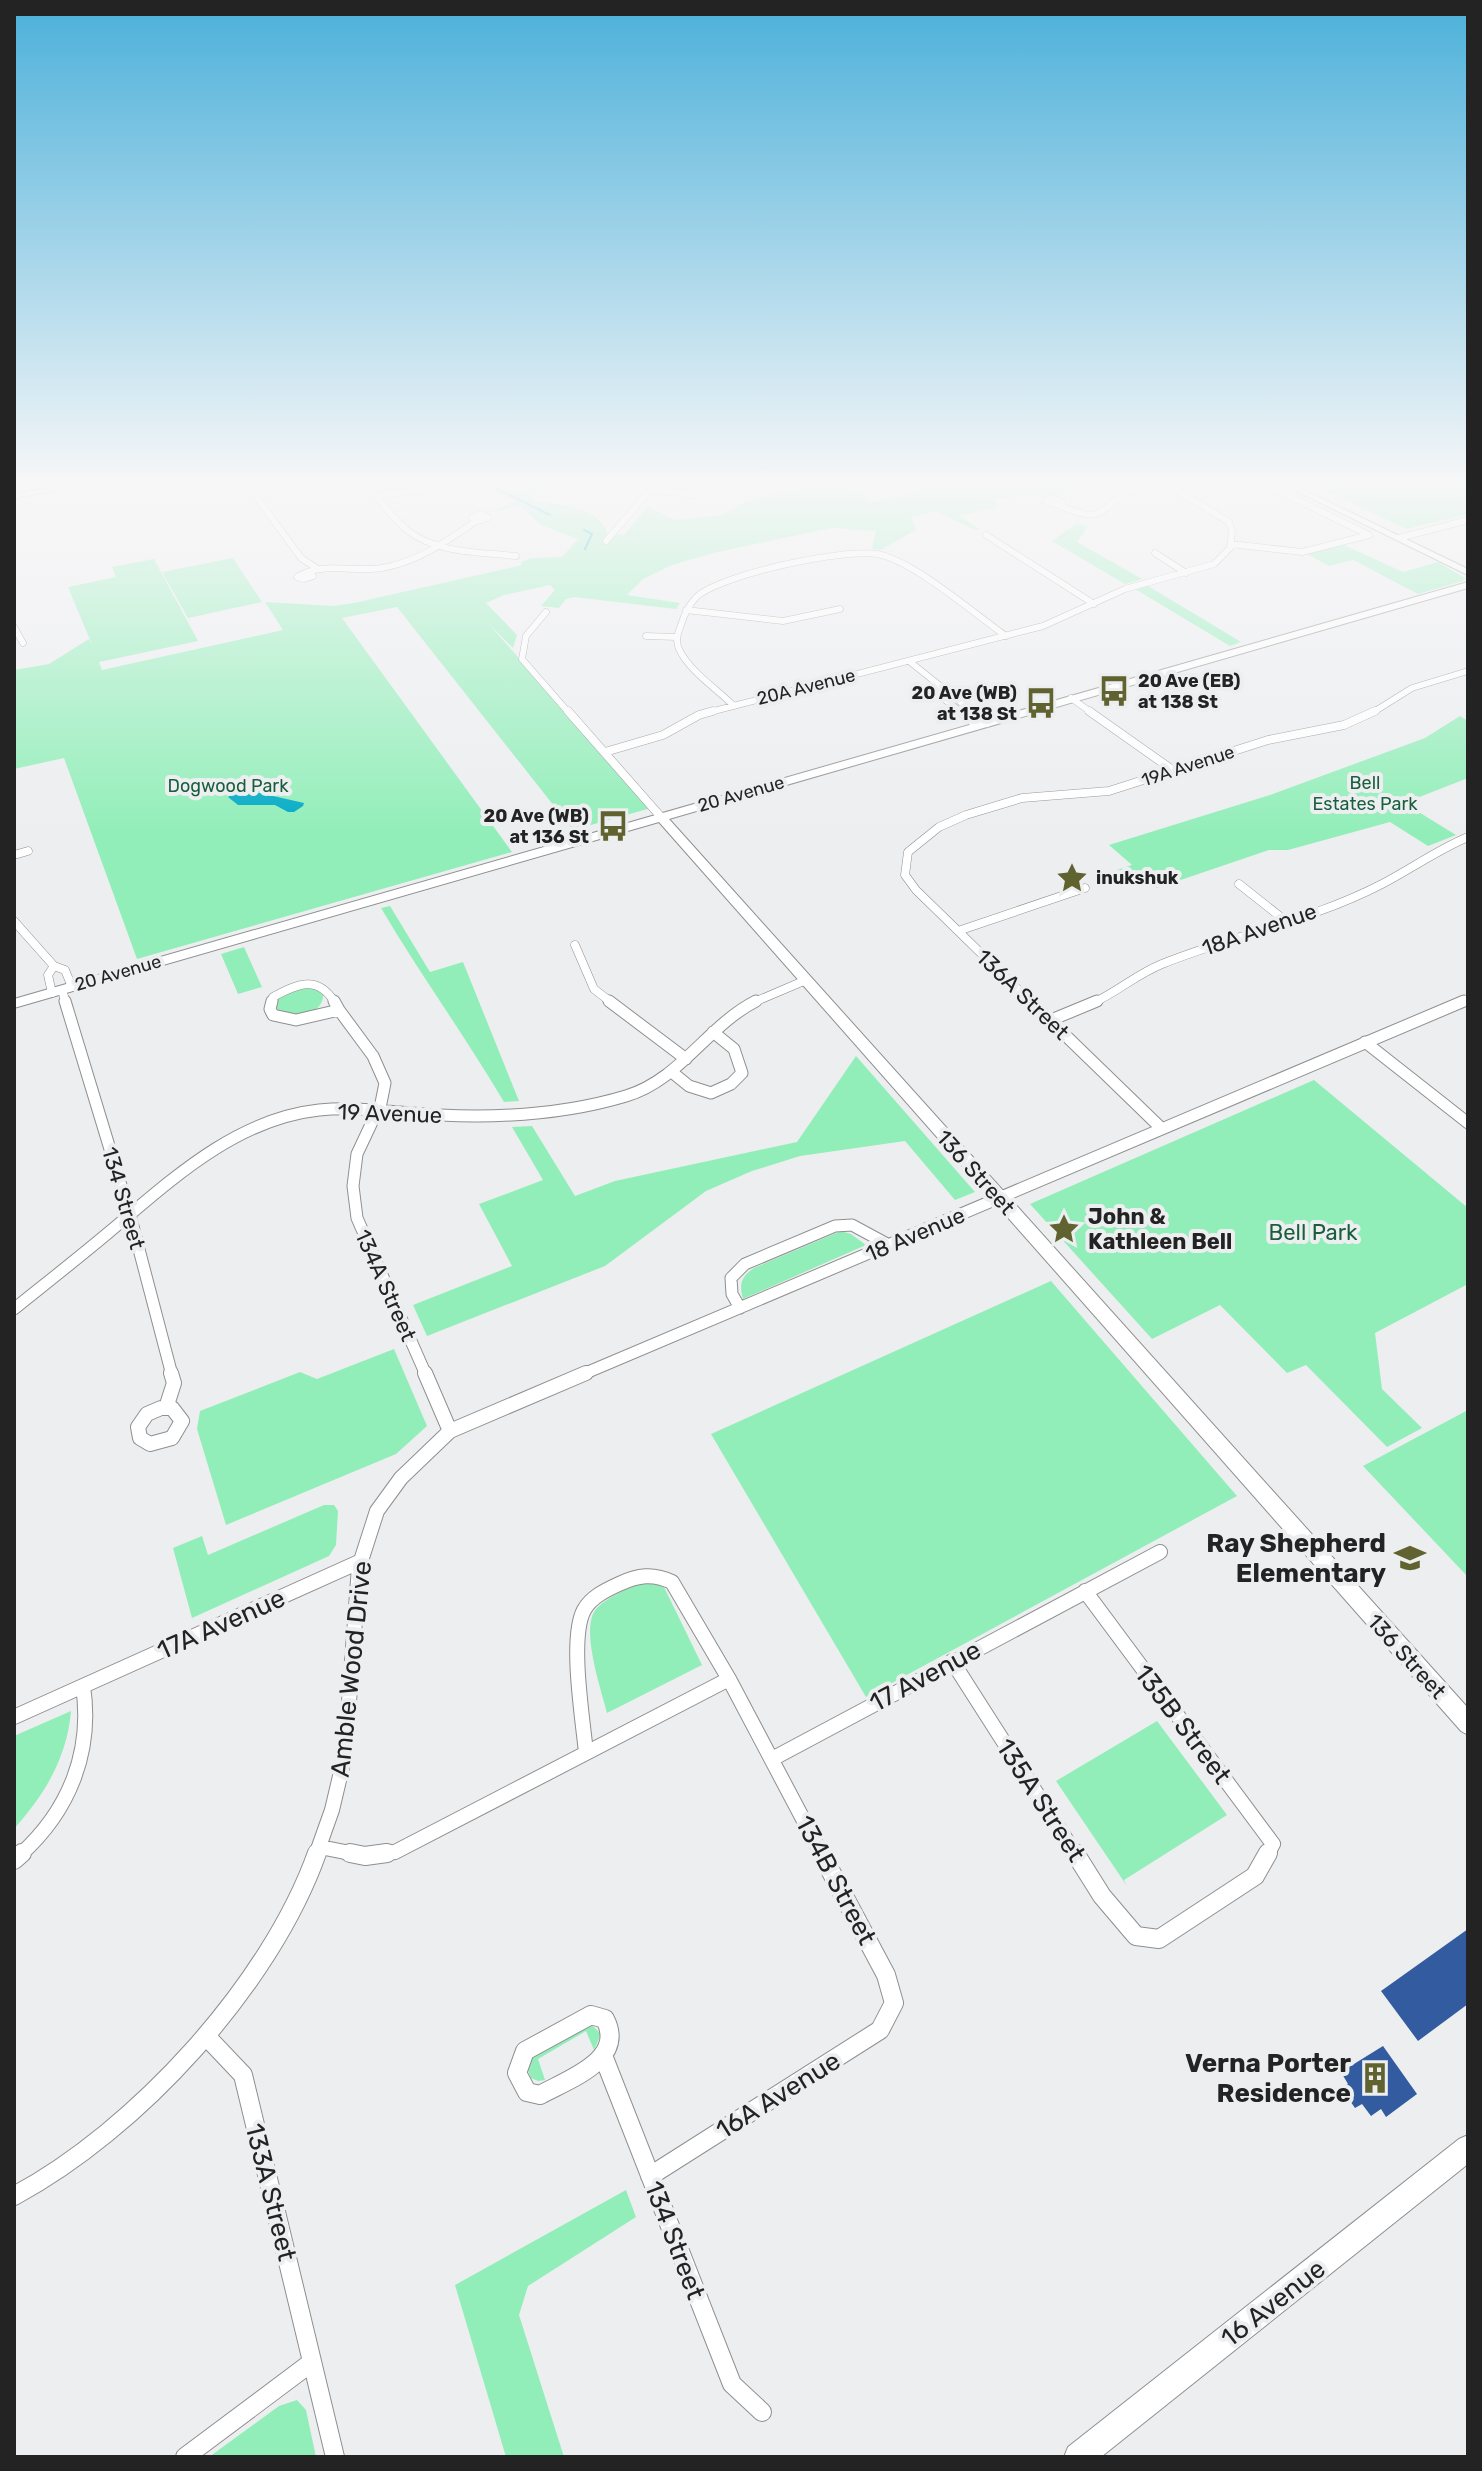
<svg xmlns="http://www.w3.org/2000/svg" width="1482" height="2471" viewBox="0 0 1482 2471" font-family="Rubik,sans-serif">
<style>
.green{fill:#92eeb9}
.water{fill:#00aac5}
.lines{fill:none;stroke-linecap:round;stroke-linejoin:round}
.stream{stroke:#00aac5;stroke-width:2}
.building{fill:#335ca0}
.street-far4-casing{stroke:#8e8f90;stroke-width:7}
.street-far3-casing{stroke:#8e8f90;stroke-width:9}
.street-far2-casing{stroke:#8e8f90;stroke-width:13}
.street-far1-casing{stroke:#8e8f90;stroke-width:16}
.street-casing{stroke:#8e8f90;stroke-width:20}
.secondary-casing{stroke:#8e8f90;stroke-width:2}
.street-far4{stroke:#fff;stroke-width:6}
.street-far3{stroke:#fff;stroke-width:8}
.street-far2{stroke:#fff;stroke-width:11}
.street-far1{stroke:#fff;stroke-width:14}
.street{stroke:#fff;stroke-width:18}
.secondary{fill:#fff;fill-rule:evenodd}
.labels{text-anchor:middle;stroke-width:8;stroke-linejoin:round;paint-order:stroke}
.far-poi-label{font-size:18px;font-weight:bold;fill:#232324;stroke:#edeef0;text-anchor:start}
.far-street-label{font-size:18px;fill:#232324;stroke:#edeef0}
.far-park-label{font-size:18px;fill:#195f3d;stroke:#edeef0}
.street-label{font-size:22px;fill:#232324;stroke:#edeef0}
.poi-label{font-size:22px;font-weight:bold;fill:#232324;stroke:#edeef0;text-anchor:start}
.park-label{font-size:22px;fill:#195f3d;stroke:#edeef0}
.near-poi-label{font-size:26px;font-weight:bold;fill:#232324;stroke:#edeef0;text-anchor:end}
.near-street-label{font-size:26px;fill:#232324;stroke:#edeef0}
</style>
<rect width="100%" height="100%" fill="#edeef0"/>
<path class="green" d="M 486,487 L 505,487 L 513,491 L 543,487 L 532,497 L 535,501 C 558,505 600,506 607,533 L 624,535 L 648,506 L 674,520 L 721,515 L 751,499 L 810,487 L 851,487 L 873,501 L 916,492 L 909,487 L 1066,487 L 1060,498 C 1034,496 1018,494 992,500 L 1000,506 L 959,516 L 980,529 L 975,530 L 936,511 L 911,517 L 916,530 L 880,550 L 872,549 L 876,531 L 830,528 L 713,553 L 672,565 L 643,579 L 627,595 L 680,603 L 676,609 L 574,597 L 566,599 L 559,608 L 541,606 L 555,590 L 550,585 L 504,595 L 486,603 L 517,635 L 513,648 L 488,623 L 651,808 L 573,830 L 397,607 L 342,618 L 512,852 L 137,959 L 64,758 L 14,769 L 14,670 L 49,664 L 89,639 L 93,647 L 68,587 L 116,577 L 112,567 L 154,559 L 198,641 L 99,662 L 102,670 L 283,630 L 265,602 L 333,606 L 354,603 L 522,565 L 521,562 L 531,558 L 562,557 L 578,539 L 541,525 L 520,506 L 490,512 L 515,501 Z
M 1318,487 L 1468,487 L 1468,514 L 1406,529 Z
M 1076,524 L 1088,526 L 1077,542 L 1142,579 L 1125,584 L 1052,541 Z
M 1344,545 L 1403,572 L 1438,562 L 1465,578 L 1463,581 L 1418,594 L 1353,560 L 1329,566 L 1307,554 Z
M 233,558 L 262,602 L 188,618 L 162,572 Z
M 1148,586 L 1241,642 L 1230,646 L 1135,589 Z
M 1460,716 L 1468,721 L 1468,778 L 1404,803 L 1456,835 L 1428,846 L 1390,822 L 1288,850 L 1269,850 L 1157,888 L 1118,881 L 1104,885 L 1094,878 L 1132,865 L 1109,845 L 1270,795 L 1425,738 Z
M 390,906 L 430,972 L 463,962 L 519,1101 L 504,1102 C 465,1036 420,974 381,908 Z
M 244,947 L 262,987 L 238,994 L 221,954 Z
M 307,985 L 323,993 C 325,1015 293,1020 278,1010 L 276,1006 L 279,996 Z
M 856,1056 L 975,1192 L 955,1200 L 905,1141 L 800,1156 L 752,1171 L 706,1191 L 605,1266 L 427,1336 L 413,1305 L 512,1266 L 479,1204 L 543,1180 L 512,1127 L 532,1126 L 575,1196 L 615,1181 L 797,1142 Z
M 1314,1080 L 1468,1208 L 1468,1284 L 1375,1333 L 1382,1389 L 1422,1428 L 1387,1447 L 1306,1365 L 1287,1373 L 1220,1305 L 1152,1339 L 1030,1204 Z
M 841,1231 L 851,1234 L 866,1245 L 743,1299 C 739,1284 741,1277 754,1268 Z
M 1051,1281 L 1237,1496 L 866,1697 L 711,1434 Z
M 394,1349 L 427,1426 L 396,1454 L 226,1525 L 197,1429 L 200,1411 L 300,1372 L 317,1379 Z
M 1468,1410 L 1468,1577 L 1363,1466 Z
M 324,1505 L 334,1505 L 338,1511 L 336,1545 L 329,1556 L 192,1618 L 173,1548 L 202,1536 L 208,1555 Z
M 640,1582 L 663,1585 L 702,1665 L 607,1713 C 601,1689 579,1626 597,1608 C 607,1597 627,1590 640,1582 Z
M 71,1711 C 67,1758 45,1794 14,1829 L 14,1736 Z
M 1157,1721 L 1227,1815 L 1124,1880 L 1127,1886 L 1056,1781 Z
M 592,2025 L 601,2034 L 594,2050 L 586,2031 L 538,2059 L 545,2080 L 538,2081 L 531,2078 L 528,2070 L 532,2057 L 585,2026 Z
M 626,2190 L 636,2217 L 528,2286 L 519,2315 L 564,2457 L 506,2457 L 455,2285 Z
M 297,2400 L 306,2410 L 316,2457 L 209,2457 L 279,2406 Z"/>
<path class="water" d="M 260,793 L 304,803 L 303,806 L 294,812 L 288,812 L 275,805 L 238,805 L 228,797 L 232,794 Z"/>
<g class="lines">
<path class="stream" d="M 493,487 L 550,515
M 584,530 L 592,534 L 585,549"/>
</g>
<path class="building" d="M 1468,1929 L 1468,2004 L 1418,2041 L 1381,1991 Z
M 1383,2046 L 1417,2094 L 1386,2117 L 1381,2109 L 1371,2116 L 1362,2104 L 1355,2108 L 1341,2088 L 1348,2084 L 1341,2072 Z"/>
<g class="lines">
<defs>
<path id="street-far4" d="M 259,487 L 256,493 L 258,499 L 301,558 L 316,568
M 369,487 C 381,501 392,518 407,530 C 437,554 480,552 516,556
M 550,487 L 558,487
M 1271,487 L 1369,535
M 651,489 L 693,495
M 376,496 L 436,487
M 1052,498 L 1061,502 L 1054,504 L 1046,501 Z
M 1057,504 C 1112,531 1099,500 1138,487
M 480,514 L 488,518 L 478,521 L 472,518 Z
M 986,535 L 1094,604
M 1399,538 L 1468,520
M 606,541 L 653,487
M 1231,544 L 1302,552 L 1369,535
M 1155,553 L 1186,573
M 307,572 L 313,576 L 304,579 L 297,577 Z
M 309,572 C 324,564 362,572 382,568 C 418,562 447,541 476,521
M 686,610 L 783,621 L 840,609
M 546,612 L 526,636 L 522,659 L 569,713
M 14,627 L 23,643
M 646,636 L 677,637
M 909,661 L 974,713
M 935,692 L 962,713
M 1071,698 L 1092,713
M 734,706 C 717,689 689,671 679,649 C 675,640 678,633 681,625 C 684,614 691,601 700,594 C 731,573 840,549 877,554 C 911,559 976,615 1006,636
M 706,713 L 1043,626 L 1125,589 L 1214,564 L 1230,548 L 1232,531 L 1229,522 L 1172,487
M 1372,713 L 1412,688 L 1468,671"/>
<path id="street-far3" d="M 568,711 L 661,817
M 959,711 L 977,725
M 972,711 L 987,723
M 1089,711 L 1174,771
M 605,752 L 663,735 L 699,715 L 713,711
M 14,855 L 28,851
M 1239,884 L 1287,922
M 14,921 L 54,966 L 65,970 L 72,987
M 958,931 L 1085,888
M 575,945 L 594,989 L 612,1003
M 62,990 L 66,1003
M 52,993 L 48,975 L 54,966
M 272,1003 L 273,997 C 297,984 318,974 335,1003
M 752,1003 L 806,980
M 1032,1003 L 916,890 L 905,875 L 908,852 L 939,827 L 966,815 L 1022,798 L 1109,791 L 1268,740 L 1344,725 L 1375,711
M 1093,1003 C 1117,992 1137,974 1162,964 C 1234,935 1313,920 1382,884 C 1411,869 1437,850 1468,837
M 1459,1003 L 1468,999"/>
<path id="street-far2" d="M 65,1001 L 130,1215 L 172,1375
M 272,1001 L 270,1009 L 273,1015 L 296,1020 L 339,1010 L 334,1001
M 609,1001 L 686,1059
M 1030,1001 L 1161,1128
M 339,1010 L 373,1056 L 385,1083 L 381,1103 L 357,1154 L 353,1186 L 357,1218 L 426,1375
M 1051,1020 L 1097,1001
M 1365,1042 L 1468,1123
M 673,1073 L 689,1086 L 711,1093 L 731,1084 L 742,1073 L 734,1049 L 713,1032
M 740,1308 L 732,1294 L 731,1278 L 745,1264 L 835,1226 L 852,1225 L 889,1245
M 14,1309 C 45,1284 77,1259 108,1233 C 170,1181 235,1119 319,1110 C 359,1106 400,1113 440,1115 C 501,1118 566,1114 626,1096 C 680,1080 707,1026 756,1001
M 581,1375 L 1464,1001"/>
<path id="street-far1" d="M 425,1373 L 450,1431
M 161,1408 L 172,1408 L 182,1421 L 172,1438 L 150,1444 L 140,1438 L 138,1427 L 147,1414 Z
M 166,1408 L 174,1383 L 171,1373
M 1085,1591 L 1273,1844 L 1267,1855
M 952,1661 L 1076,1855
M 14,1717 L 359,1562
M 586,1753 C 583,1720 569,1638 584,1610 C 591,1597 606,1590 619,1584 C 638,1575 653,1573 672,1582 L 729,1679
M 772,1759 L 1160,1552
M 320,1847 L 360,1855
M 20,1855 C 69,1811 93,1752 83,1686
M 316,1855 L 332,1810 L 345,1755 L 359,1567 L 377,1511 L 401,1478 L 450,1431 L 586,1373
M 372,1855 L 395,1852 L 729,1679 L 822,1855"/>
<path id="street" d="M 350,1853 L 365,1856 L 387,1853
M 1075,1853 L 1102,1896 L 1136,1936 L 1159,1939 L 1255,1876 L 1268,1853
M 14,1860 L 22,1853
M 591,2015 L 605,2019 C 626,2060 569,2079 540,2095 L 527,2092 L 517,2073 L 525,2051 Z
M 206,2036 L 243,2075 L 335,2457
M 604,2058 L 732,2384 L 762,2412
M 650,2176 L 880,2030 L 894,2003 L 886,1975 L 821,1853
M 14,2196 C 137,2130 270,1985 317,1853
M 185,2457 L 312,2362"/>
<path id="secondary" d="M 55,487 L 73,487 L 14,498 L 14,494 Z
M 1288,487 L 1298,487 L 1468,569 L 1468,575 Z
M 1468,582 L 1468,588 L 669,819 L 1468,1708 L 1468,1735 L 1461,1731 L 659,822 L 14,1008 L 14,999 Z
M 1468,2135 L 1468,2164 L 1101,2457 L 1064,2457 L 1068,2447 L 1459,2139 Z"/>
</defs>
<use href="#street-far4" class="street-far4-casing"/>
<use href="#street-far3" class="street-far3-casing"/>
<use href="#street-far2" class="street-far2-casing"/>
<use href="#street-far1" class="street-far1-casing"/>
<use href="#street" class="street-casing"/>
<use href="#secondary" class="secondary-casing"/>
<use href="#street-far4" class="street-far4"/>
<use href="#street-far3" class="street-far3"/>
<use href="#street-far2" class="street-far2"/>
<use href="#street-far1" class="street-far1"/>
<use href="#street" class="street"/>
<use href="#secondary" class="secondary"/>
</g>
<linearGradient id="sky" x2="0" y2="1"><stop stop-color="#4bb0da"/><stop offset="0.58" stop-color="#f7f7f8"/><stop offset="1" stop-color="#f7f7f8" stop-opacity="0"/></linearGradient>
<rect width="1482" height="833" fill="url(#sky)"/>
<defs>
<symbol id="bus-bare" viewBox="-9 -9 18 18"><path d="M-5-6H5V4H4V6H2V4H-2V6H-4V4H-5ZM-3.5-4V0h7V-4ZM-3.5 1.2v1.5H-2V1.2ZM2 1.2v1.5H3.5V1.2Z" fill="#60622f" stroke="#edeef0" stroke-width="2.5" paint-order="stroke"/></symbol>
<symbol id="sight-bare" viewBox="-9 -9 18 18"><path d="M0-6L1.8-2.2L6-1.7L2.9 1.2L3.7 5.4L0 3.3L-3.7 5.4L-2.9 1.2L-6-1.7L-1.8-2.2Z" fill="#60622f" stroke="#edeef0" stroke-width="2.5" paint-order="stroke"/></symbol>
<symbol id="school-bare" viewBox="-9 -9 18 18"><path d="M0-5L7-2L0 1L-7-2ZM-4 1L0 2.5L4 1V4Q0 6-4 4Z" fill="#60622f" stroke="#edeef0" stroke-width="2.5" paint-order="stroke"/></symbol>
<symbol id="building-bare" viewBox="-9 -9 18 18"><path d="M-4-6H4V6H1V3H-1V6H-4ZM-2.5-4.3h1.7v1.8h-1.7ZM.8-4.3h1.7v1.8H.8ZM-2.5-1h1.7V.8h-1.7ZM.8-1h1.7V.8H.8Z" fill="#60622f" stroke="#edeef0" stroke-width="2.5" paint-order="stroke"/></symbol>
</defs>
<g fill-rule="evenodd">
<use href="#bus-bare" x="1092" y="669" width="44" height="44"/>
<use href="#bus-bare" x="1019" y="681" width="44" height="44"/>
<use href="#bus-bare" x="591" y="804" width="44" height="44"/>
<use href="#sight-bare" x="1050" y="856" width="44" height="44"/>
<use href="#sight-bare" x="1042" y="1207" width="44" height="44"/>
<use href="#school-bare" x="1388" y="1536" width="44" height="44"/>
<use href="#building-bare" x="1353" y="2056" width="44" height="44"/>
</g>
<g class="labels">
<g class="far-poi-label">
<text x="1138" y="687">20 Ave (EB)<tspan x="1138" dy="21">at 138 St</tspan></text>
<text x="1017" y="699" text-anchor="end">20 Ave (WB)<tspan x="1017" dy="21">at 138 St</tspan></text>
<text x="589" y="822" text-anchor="end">20 Ave (WB)<tspan x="589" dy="21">at 136 St</tspan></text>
<text x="1096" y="884">inukshuk</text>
</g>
<g class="far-street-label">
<text transform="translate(806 687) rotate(-14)" y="6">20A Avenue</text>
<text transform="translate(1188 766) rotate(-18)" y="6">19A Avenue</text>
<text transform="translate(741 794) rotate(-16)" y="6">20 Avenue</text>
<text transform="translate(118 973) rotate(-16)" y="6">20 Avenue</text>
</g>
<g class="far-park-label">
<text x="1365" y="789">Bell<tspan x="1365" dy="21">Estates Park</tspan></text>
<text x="228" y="792">Dogwood Park</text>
</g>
<g class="street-label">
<text transform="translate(1259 929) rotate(-19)" y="8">18A Avenue</text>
<text transform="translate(1023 994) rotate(44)" y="8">136A Street</text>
<text transform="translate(390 1113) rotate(2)" y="8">19 Avenue</text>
<text transform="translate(976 1172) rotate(48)" y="8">136 Street</text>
<text transform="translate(124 1198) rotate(74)" y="8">134 Street</text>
<text transform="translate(915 1234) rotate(-23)" y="8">18 Avenue</text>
<text transform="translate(386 1285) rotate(66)" y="8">134A Street</text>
<text transform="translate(1407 1656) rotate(48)" y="8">136 Street</text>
</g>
<g class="poi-label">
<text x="1088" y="1224">John &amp;<tspan x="1088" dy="25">Kathleen Bell</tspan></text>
</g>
<g class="park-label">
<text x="1313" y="1240">Bell Park</text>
</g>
<g class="near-poi-label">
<text x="1386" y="1552">Ray Shepherd<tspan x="1386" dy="30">Elementary</tspan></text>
<text x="1351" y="2072">Verna Porter<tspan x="1351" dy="30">Residence</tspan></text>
</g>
<g class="near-street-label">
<text transform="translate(221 1624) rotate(-24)" y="9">17A Avenue</text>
<text transform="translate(351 1669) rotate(-84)" y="9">Amble Wood Drive</text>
<text transform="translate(925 1676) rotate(-28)" y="9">17 Avenue</text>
<text transform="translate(1183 1724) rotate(53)" y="9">135B Street</text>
<text transform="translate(1041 1800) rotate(57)" y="9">135A Street</text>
<text transform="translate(836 1880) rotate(62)" y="9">134B Street</text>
<text transform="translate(778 2095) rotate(-32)" y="9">16A Avenue</text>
<text transform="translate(271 2192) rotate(76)" y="9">133A Street</text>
<text transform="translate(675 2240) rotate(69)" y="9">134 Street</text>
<text transform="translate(1273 2303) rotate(-38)" y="9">16 Avenue</text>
</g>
</g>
<rect width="1482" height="2471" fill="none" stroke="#232324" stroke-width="32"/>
</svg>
